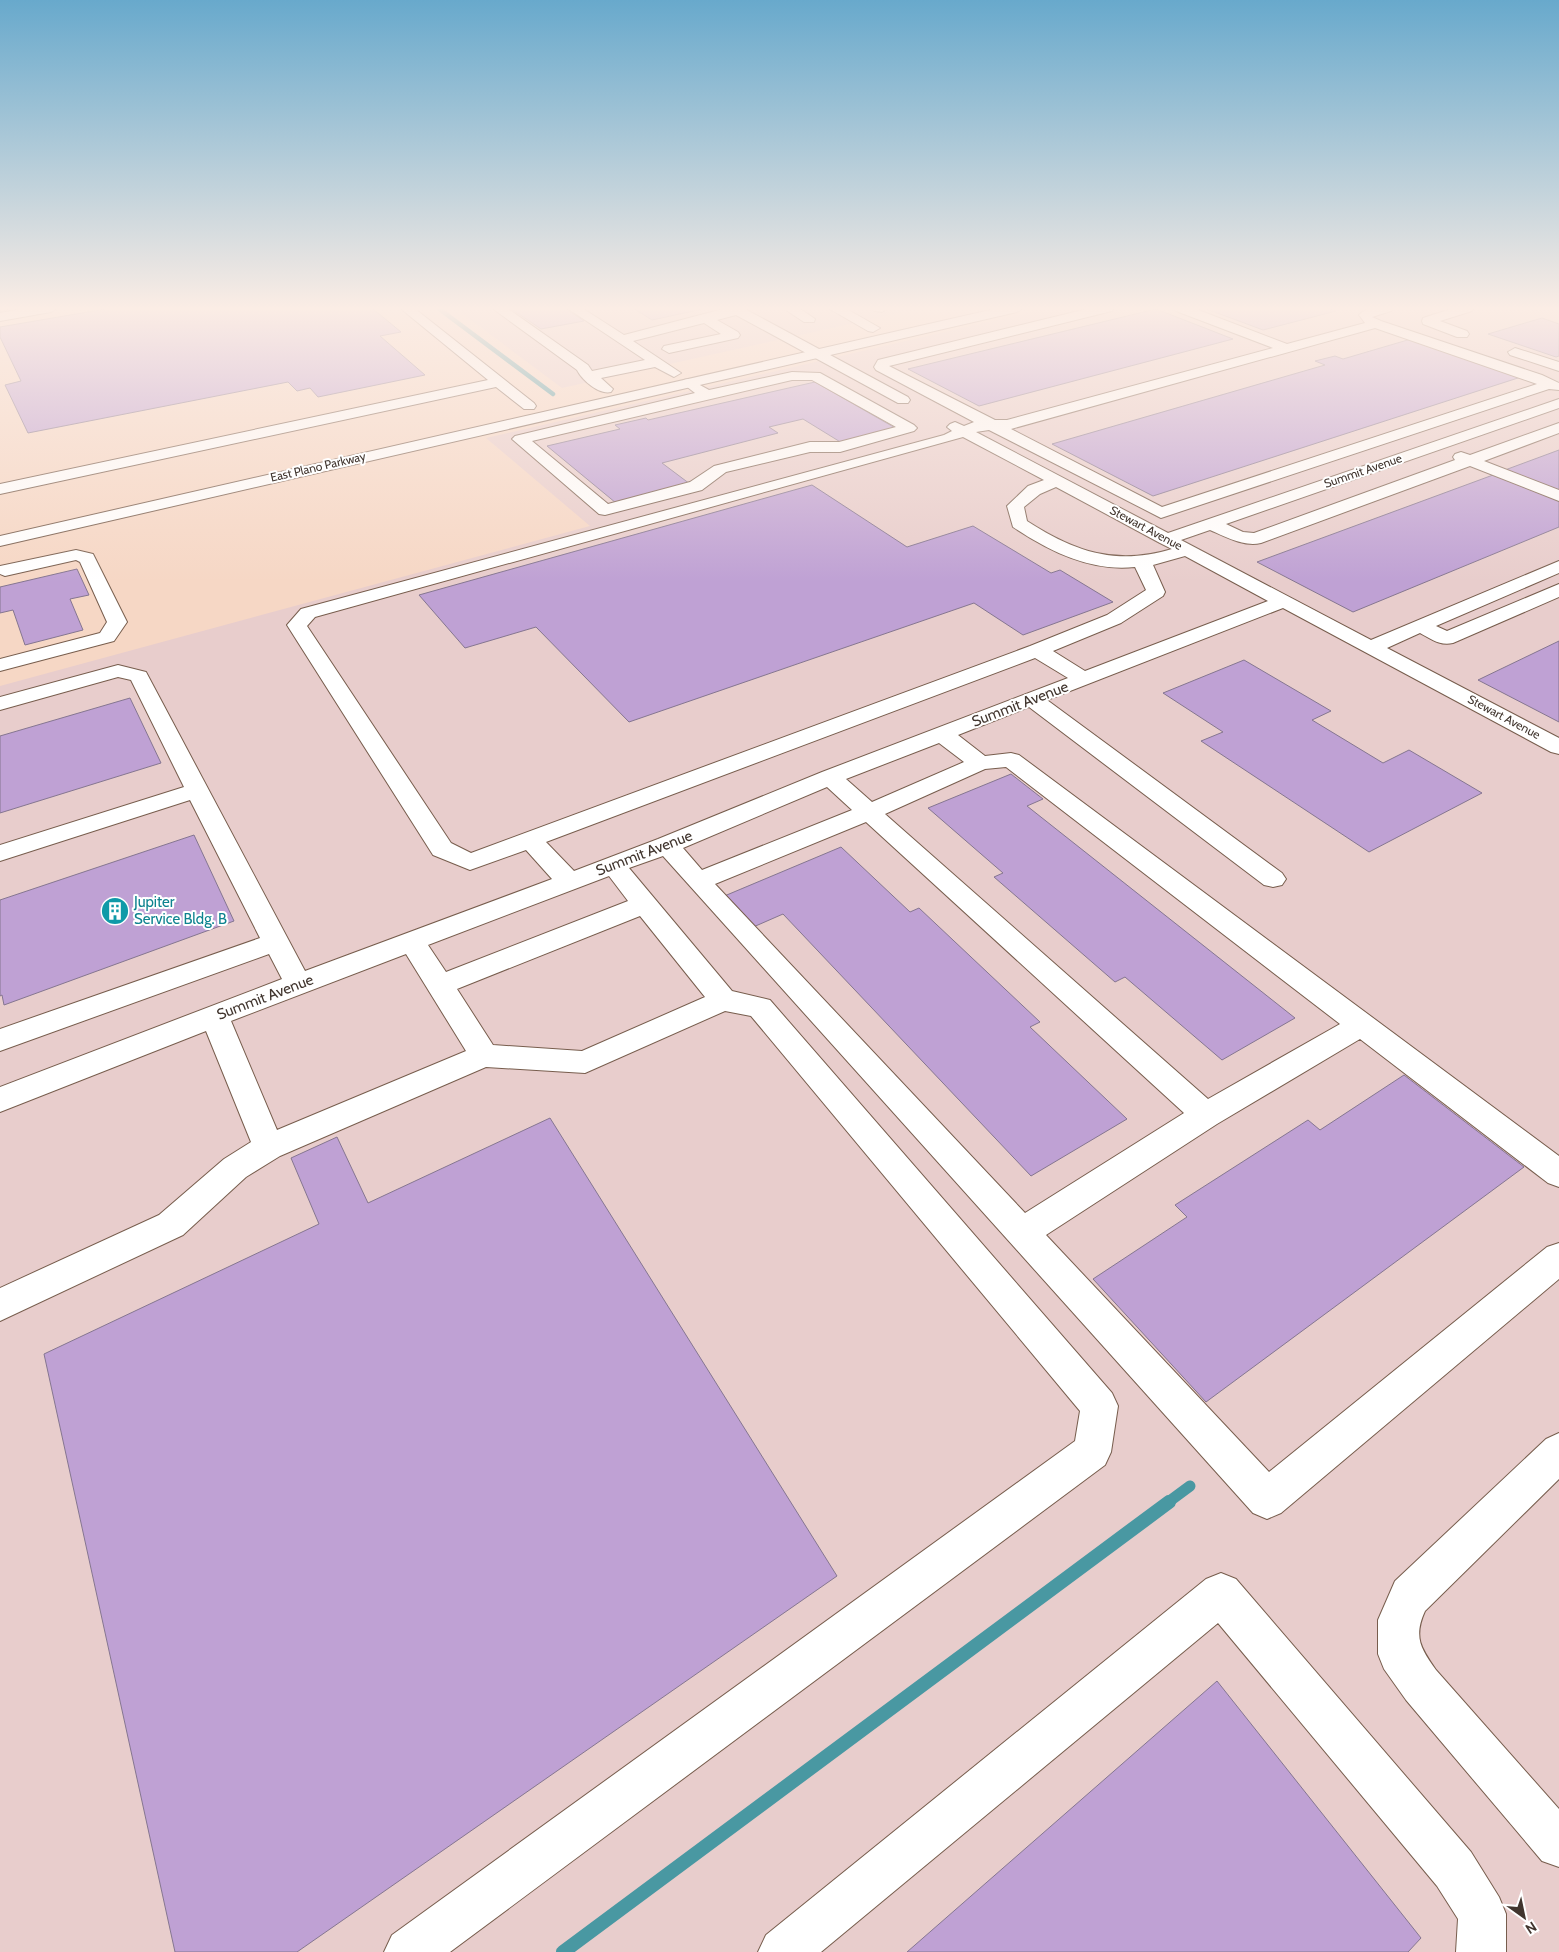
<svg xmlns="http://www.w3.org/2000/svg" width="1559" height="1952" viewBox="0 0 1559 1952" font-family="Cabin,sans-serif">
<style>
.industrial{fill:#e8cdcc}
.lines{fill:none;stroke-linecap:round;stroke-linejoin:round}
.stream-far2{stroke:#4998a2;stroke-width:4.5}
.stream-far1{stroke:#4998a2;stroke-width:11}
.stream{stroke:#4998a2;stroke-width:14}
.building{fill:#bfa1d4;stroke:#857690}
.minor-casing{stroke:#775d4d;stroke-width:2}
.major-casing{stroke:#775d4d;stroke-width:2}
.minor{fill:#fff;fill-rule:evenodd}
.major{fill:#fff;fill-rule:evenodd}
.rail{stroke:#826f64;stroke-width:2;stroke-dasharray:1 2.5;stroke-linecap:butt}
.labels{text-anchor:middle;stroke-width:4;stroke-linejoin:round;paint-order:stroke}
.far-street-label{font-size:12px;fill:#41352e;stroke:#fff}
.street-label{font-size:15px;fill:#41352e;stroke:#fff}
.culture-label{font-size:15px;fill:#0d838f;stroke:#fff;text-anchor:start}
</style>
<rect width="100%" height="100%" fill="#f6d7c5"/>
<path class="industrial" d="M 455,308 L 922,308 L 562,388 Z
M 1048,308 L 1559,308 L 1559,1952 L 0,1952 L 0,686 L 590,526 L 486,438 Z"/>
<g class="lines">
<path class="stream-far2" d="M 438,308 L 553,394"/>
<path class="stream-far1" d="M 1167,1503 L 1190,1486"/>
<path class="stream" d="M 563,1952 L 1169,1502"/>
</g>
<path class="building" d="M 111,308 L 372,308 L 401,332 L 380,336 L 425,375 L 318,397 L 310,388 L 297,391 L 288,382 L 28,433 L 5,385 L 21,381 L 0,337 L 0,327 Z
M 510,308 L 565,308 L 584,321 L 541,329 Z
M 633,308 L 701,308 L 703,309 L 652,320 Z
M 1204,308 L 1328,308 L 1336,311 L 1263,330 Z
M 1156,309 L 1233,339 L 979,406 L 908,369 Z
M 1542,318 L 1559,324 L 1559,356 L 1556,357 L 1488,334 Z
M 1411,339 L 1521,377 L 1153,496 L 1052,444 L 1325,365 L 1315,361 L 1335,356 L 1343,359 Z
M 815,382 L 897,429 L 842,443 L 803,419 L 769,427 L 778,433 L 662,463 L 690,484 L 616,503 L 547,446 L 620,429 L 615,425 L 646,418 L 648,420 Z
M 1559,450 L 1559,491 L 1505,470 Z
M 1493,475 L 1559,501 L 1559,527 L 1353,612 L 1257,562 Z
M 812,485 L 907,547 L 973,526 L 1051,573 L 1060,570 L 1113,602 L 1023,635 L 974,603 L 629,722 L 536,627 L 465,648 L 419,595 Z
M 77,569 L 89,595 L 70,599 L 83,630 L 25,645 L 13,610 L 0,613 L 0,587 Z
M 1559,641 L 1559,722 L 1478,680 Z
M 1244,660 L 1331,711 L 1312,720 L 1383,763 L 1409,750 L 1482,793 L 1369,852 L 1201,741 L 1223,732 L 1163,693 Z
M 130,698 L 161,763 L 0,813 L 0,736 Z
M 1011,774 L 1043,799 L 1027,806 L 1295,1018 L 1222,1060 L 1125,977 L 1115,982 L 994,877 L 1003,873 L 928,808 Z
M 194,835 L 234,921 L 4,1005 L 2,995 L 0,996 L 0,900 Z
M 841,847 L 910,912 L 919,908 L 1040,1022 L 1030,1027 L 1127,1119 L 1031,1176 L 783,914 L 751,928 L 722,897 Z
M 1404,1075 L 1524,1167 L 1206,1402 L 1093,1279 L 1187,1217 L 1175,1205 L 1308,1120 L 1320,1130 Z
M 550,1118 L 837,1576 L 297,1952 L 175,1952 L 44,1354 L 319,1224 L 291,1158 L 337,1137 L 368,1203 Z
M 1217,1681 L 1421,1938 L 1408,1952 L 907,1952 Z"/>
<g class="lines">
<defs>
<path id="minor" d="M 27,308 L 57,308 L 51,312 L 0,321 L 0,313 Z
M 400,308 L 414,308 L 534,403 L 536,406 L 534,409 L 524,409 L 496,387 L 0,494 L 0,484 L 488,380 Z
M 492,308 L 507,308 L 588,365 L 592,371 L 645,360 L 567,308 L 582,308 L 624,335 L 727,308 L 743,308 L 908,397 L 910,400 L 908,403 L 898,403 L 736,315 L 717,320 L 738,332 L 740,335 L 738,338 L 669,353 L 662,349 L 664,346 L 721,334 L 704,323 L 633,341 L 681,373 L 674,377 L 655,367 L 601,378 L 613,389 L 611,392 C 599,395 582,380 577,370 Z
M 783,308 L 799,308 L 815,319 L 814,322 L 804,322 Z
M 828,308 L 845,308 L 880,328 L 873,332 L 868,331 Z
M 872,308 L 888,308 L 882,312 L 874,311 Z
M 1091,308 L 1114,308 L 1112,311 L 889,366 L 995,420 L 1007,420 L 1273,348 L 1176,311 L 1174,308 L 1193,308 L 1287,344 L 1365,323 L 1359,315 C 1367,306 1382,308 1393,308 L 1391,311 L 1372,317 L 1381,321 L 1542,375 L 1559,383 L 1559,390 L 1549,389 L 1161,518 L 989,430 L 976,432 L 1168,533 L 1559,399 L 1559,408 L 1226,524 L 1243,532 L 1254,533 L 1455,460 L 1453,457 L 1455,454 L 1461,452 L 1470,455 L 1559,423 L 1559,433 L 1484,461 L 1559,490 L 1559,501 L 1470,466 L 1261,543 C 1244,547 1226,537 1210,530 L 1181,540 L 1371,640 L 1559,561 L 1559,573 L 1436,626 L 1447,631 L 1559,584 L 1559,597 L 1453,643 C 1440,646 1431,639 1420,633 L 1387,648 L 1559,738 L 1559,754 L 1551,752 L 1283,608 L 1047,700 L 1282,873 L 1286,879 L 1282,885 L 1273,887 L 1264,885 L 1029,707 L 958,735 L 985,756 L 1011,753 L 1019,755 L 1559,1156 L 1559,1187 L 1548,1183 L 1360,1039 L 1217,1124 L 1046,1235 L 1269,1472 L 1547,1247 L 1559,1243 L 1559,1279 L 1281,1513 L 1267,1519 L 1253,1513 L 663,856 L 629,868 L 732,991 L 770,1000 L 1112,1393 L 1118,1406 L 1111,1452 L 1105,1465 L 450,1952 L 384,1952 L 392,1935 L 1075,1441 L 1080,1411 L 751,1016 L 725,1011 L 585,1073 L 486,1067 L 280,1156 L 246,1177 L 183,1235 L 0,1321 L 0,1288 L 159,1215 L 224,1159 L 251,1142 L 206,1031 L 0,1112 L 0,1087 L 282,979 L 269,954 L 0,1051 L 0,1029 L 260,938 L 190,800 L 0,861 L 0,845 L 184,787 L 131,680 L 118,677 L 0,710 L 0,697 L 118,665 L 146,672 L 305,971 L 552,879 L 526,850 L 470,870 L 433,855 L 287,625 L 301,609 L 944,435 L 952,431 L 947,427 L 950,424 L 955,422 L 964,426 L 974,422 L 876,370 L 874,367 L 878,360 ZM 1375,328 L 1537,384 L 1162,507 L 1011,429 ZM 963,437 L 1044,480 L 1028,486 L 1007,506 L 1013,527 C 1049,551 1091,572 1135,567 L 1146,590 L 1107,615 L 1030,646 L 471,853 L 451,843 L 307,626 L 315,617 ZM 1056,487 L 1160,543 L 1172,549 C 1116,566 1075,552 1027,521 L 1024,507 L 1040,494 ZM 1185,556 L 1268,601 L 1085,671 L 1053,651 L 1121,623 L 1163,596 L 1165,592 L 1153,565 ZM 1035,658 L 1068,678 L 822,772 L 658,839 L 574,871 L 546,842 ZM 939,743 L 964,762 L 872,802 L 846,779 ZM 1006,767 L 1340,1024 L 1208,1099 L 885,814 L 985,769 ZM 827,787 L 852,810 L 702,870 L 683,848 ZM 866,822 L 1184,1113 L 1025,1213 L 715,884 ZM 609,876 L 628,901 L 446,972 L 428,945 ZM 640,916 L 705,997 L 582,1051 L 493,1045 L 457,989 ZM 406,954 L 466,1051 L 277,1130 L 231,1021 Z
M 1454,308 L 1474,308 L 1472,311 L 1440,321 L 1467,331 L 1469,334 L 1467,337 L 1457,337 L 1423,324 L 1422,321 L 1423,318 Z
M 1515,348 L 1559,362 L 1559,371 L 1510,355 L 1508,352 Z
M 792,372 L 820,373 L 914,425 L 917,428 L 914,431 L 840,452 L 810,452 L 726,472 L 702,490 L 605,515 L 599,514 L 512,439 L 515,436 L 695,393 L 682,383 L 684,380 L 689,379 L 709,390 ZM 792,380 L 812,380 L 896,427 L 839,442 L 810,442 L 714,466 L 690,482 L 608,504 L 532,441 Z
M 76,550 L 93,554 L 127,622 L 114,641 L 0,671 L 0,659 L 100,633 L 107,622 L 80,562 L 76,560 L 5,576 L 0,574 L 0,566 Z
M 1559,1433 L 1559,1479 L 1425,1611 C 1413,1637 1421,1649 1436,1670 L 1559,1809 L 1559,1867 L 1542,1861 L 1406,1700 L 1384,1669 L 1378,1654 L 1378,1620 L 1395,1581 L 1546,1439 Z
M 1221,1573 L 1236,1579 L 1471,1852 L 1499,1897 L 1506,1914 L 1506,1952 L 1456,1952 L 1458,1919 L 1437,1886 L 1218,1623 L 821,1952 L 758,1952 L 766,1935 L 1206,1579 Z"/>
<path id="major" d="M 999,308 L 1023,308 L 1017,312 L 0,546 L 0,536 Z"/>
</defs>
<use href="#minor" class="minor-casing"/>
<use href="#major" class="major-casing"/>
<use href="#minor" class="minor"/>
<use href="#major" class="major"/>
<path class="rail" d="M 0,311 L 18,308"/>
</g>
<linearGradient id="sky" x2="0" y2="1"><stop stop-color="#68a9cc"/><stop offset="0.53" stop-color="#fbede5"/><stop offset="1" stop-color="#fbede5" stop-opacity="0"/></linearGradient>
<rect width="1559" height="582" fill="url(#sky)"/>
<defs>
<symbol id="building-disc" viewBox="-11 -11 22 22"><circle r="9.5" fill="#0f9aa8" stroke="#fff"/><path d="M-4-6H4V6H1V3H-1V6H-4ZM-2.5-4.3h1.7v1.8h-1.7ZM.8-4.3h1.7v1.8H.8ZM-2.5-1h1.7V.8h-1.7ZM.8-1h1.7V.8H.8Z" fill="#fff"/></symbol>
</defs>
<g fill-rule="evenodd">
<use href="#building-disc" x="99" y="895" width="32" height="32"/>
</g>
<g class="labels">
<g class="far-street-label">
<text transform="translate(318 467) rotate(-13)" y="4">East Plano Parkway</text>
<text transform="translate(1363 471) rotate(-19)" y="4">Summit Avenue</text>
<text transform="translate(1146 528) rotate(28)" y="4">Stewart Avenue</text>
<text transform="translate(1504 717) rotate(28)" y="4">Stewart Avenue</text>
</g>
<g class="street-label">
<text transform="translate(1020 704) rotate(-21)" y="5">Summit Avenue</text>
<text transform="translate(644 853) rotate(-21)" y="5">Summit Avenue</text>
<text transform="translate(265 997) rotate(-21)" y="5">Summit Avenue</text>
</g>
<g class="culture-label">
<text x="134" y="907">Jupiter<tspan x="134" dy="17">Service Bldg. B</tspan></text>
</g>
</g>
<g transform="translate(1524 1917) rotate(147)" stroke="#ffffff" stroke-width="4" paint-order="stroke">
<path d="M0-4L9 19L0 12L-9 19Z" fill="#41352e"/>
<text y="-8" font-size="14" font-weight="bold" text-anchor="middle" fill="#41352e">N</text>
</g>
</svg>
